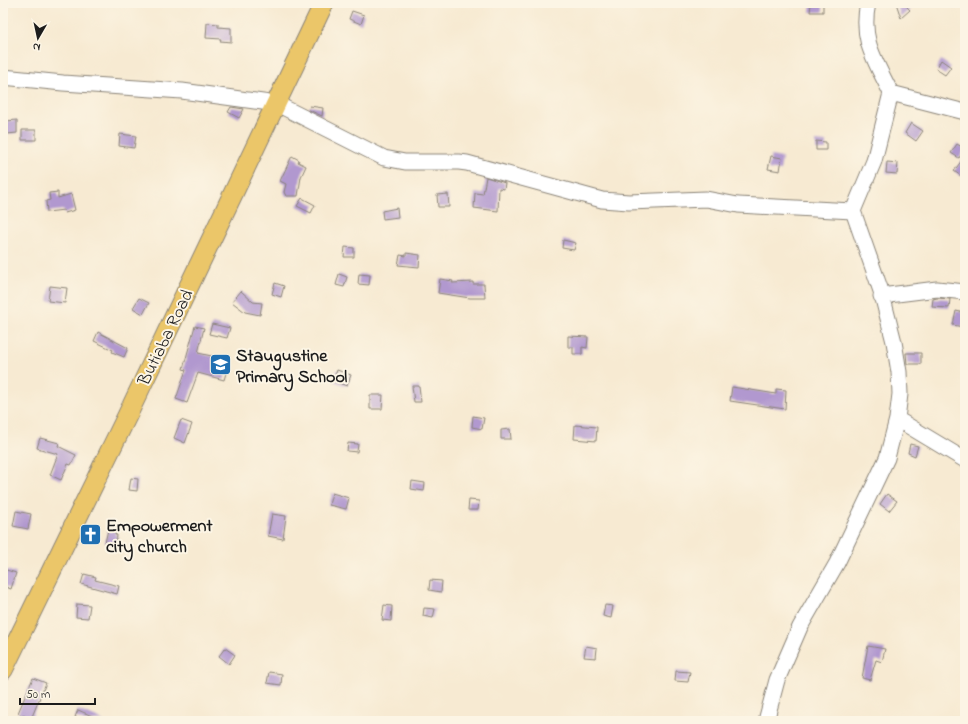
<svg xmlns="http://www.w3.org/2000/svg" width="968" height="724" viewBox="0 0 968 724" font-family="'Indie Flower',sans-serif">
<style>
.building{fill:#b198cf}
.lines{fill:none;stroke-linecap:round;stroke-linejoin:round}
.minor-casing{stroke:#8a8377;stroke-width:17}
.major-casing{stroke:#8a8377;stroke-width:21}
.minor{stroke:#fff;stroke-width:15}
.major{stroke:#ebc669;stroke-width:19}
.labels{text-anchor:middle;stroke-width:4;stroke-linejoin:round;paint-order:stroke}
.street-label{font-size:18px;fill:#1c1c1c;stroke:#fcf5e5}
.poi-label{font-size:18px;font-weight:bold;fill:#1c1c1c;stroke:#fcf5e5;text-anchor:start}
</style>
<rect width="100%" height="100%" fill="#fcf5e5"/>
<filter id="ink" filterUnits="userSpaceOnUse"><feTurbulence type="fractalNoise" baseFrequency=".025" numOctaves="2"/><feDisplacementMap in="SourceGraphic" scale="8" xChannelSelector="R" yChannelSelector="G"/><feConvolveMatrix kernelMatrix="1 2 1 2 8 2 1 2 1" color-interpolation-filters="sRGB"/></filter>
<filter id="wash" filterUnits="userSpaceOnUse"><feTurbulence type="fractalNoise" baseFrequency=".012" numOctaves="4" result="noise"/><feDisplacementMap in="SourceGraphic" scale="16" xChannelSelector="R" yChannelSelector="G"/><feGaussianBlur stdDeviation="0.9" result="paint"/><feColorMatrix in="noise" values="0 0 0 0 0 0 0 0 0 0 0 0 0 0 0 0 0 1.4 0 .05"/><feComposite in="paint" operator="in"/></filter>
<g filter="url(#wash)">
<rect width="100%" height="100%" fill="#f7ead2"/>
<g id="blocks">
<path class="building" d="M 896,3 L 904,4 L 910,10 L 901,18 Z
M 811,4 L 823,4 L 823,12 L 810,12 Z
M 352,11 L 364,15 L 361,24 L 349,19 Z
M 207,23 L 218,24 L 218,27 L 231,28 L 231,42 L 220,41 L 221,39 L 206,38 Z
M 941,60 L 951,67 L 945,75 L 936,69 Z
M 310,106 L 323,108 L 322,116 L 309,110 Z
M 231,107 L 244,109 L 239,118 L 228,112 Z
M 17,120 L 17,133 L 7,134 L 6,121 Z
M 911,123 L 923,131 L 916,141 L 905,133 Z
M 22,130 L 36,130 L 36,140 L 22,140 Z
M 120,134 L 136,136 L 134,148 L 119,146 Z
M 816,141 L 826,142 L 826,150 L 816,150 Z
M 957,144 L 965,149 L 959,158 L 951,153 Z
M 292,156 L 299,160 L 298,162 L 306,166 L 301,177 L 298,196 L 286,196 L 284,192 L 286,184 L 280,181 Z
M 771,156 L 782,158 L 780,171 L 768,169 Z
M 965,156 L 965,172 L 961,176 L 954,171 Z
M 887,162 L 898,163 L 897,174 L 886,173 Z
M 486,177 L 505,183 L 504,189 L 499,188 L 498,211 L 474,208 L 475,193 L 483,194 Z
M 58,192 L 58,198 L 71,194 L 75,210 L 65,213 L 64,210 L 47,212 L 46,201 L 50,200 L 49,193 Z
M 448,194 L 449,207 L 438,207 L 437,195 Z
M 302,198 L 315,205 L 311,213 L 297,206 Z
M 397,208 L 398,217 L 383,219 L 382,211 Z
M 563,240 L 576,243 L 574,250 L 562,248 Z
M 345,247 L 354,248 L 354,257 L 344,257 Z
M 406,253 L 420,255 L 419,267 L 398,265 L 400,255 L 406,256 Z
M 339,274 L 347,277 L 344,287 L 336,285 Z
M 359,274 L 370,275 L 369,285 L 358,284 Z
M 440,279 L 453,281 L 452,283 L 473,282 L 473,284 L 484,284 L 485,298 L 470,298 L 438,293 Z
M 275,283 L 284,286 L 281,297 L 272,294 Z
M 50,286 L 67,288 L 65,303 L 48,301 Z
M 241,291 L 253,302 L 262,303 L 260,315 L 245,312 L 232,302 Z
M 139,298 L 149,303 L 143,314 L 133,308 Z
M 937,298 L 950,299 L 949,308 L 932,307 L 933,299 Z
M 956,311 L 965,313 L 963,327 L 953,325 Z
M 212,324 L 230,328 L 227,338 L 209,334 Z
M 195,326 L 204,328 L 198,353 L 216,357 L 214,370 L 226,373 L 224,380 L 198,373 L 187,403 L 176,399 L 186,370 L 183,369 Z
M 98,332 L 128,348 L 124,357 L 112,352 L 113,350 L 94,341 Z
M 568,336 L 588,337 L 587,348 L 582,347 L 582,354 L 573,354 L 573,347 L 568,347 Z
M 906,353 L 921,353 L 921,364 L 907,364 Z
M 337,370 L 351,375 L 347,386 L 333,381 Z
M 412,386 L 419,386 L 421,402 L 414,402 Z
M 732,387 L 776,394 L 776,389 L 786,390 L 785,409 L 730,401 Z
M 370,395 L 383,395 L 382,409 L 370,409 Z
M 473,416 L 484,418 L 482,429 L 472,427 Z
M 181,420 L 192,424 L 185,443 L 174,438 Z
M 575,425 L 597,427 L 596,441 L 574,439 Z
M 510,429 L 511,439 L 501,439 L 501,430 Z
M 40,438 L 59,443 L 58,446 L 76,455 L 71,465 L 68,464 L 61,480 L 50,475 L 58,454 L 37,448 Z
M 348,443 L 358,444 L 357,452 L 347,451 Z
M 910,444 L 918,446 L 915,456 L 908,453 Z
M 131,478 L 138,479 L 137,491 L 129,490 Z
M 412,481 L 425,483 L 424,491 L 411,489 Z
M 332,493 L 349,498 L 346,509 L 329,505 Z
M 887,494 L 897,501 L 889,511 L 880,504 Z
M 469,500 L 479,501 L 478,510 L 468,510 Z
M 16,511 L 31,514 L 28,529 L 13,526 Z
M 272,514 L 286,516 L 283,539 L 268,536 Z
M 109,525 L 117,527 L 115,535 L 117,535 L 116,545 L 105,543 Z
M 3,569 L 16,573 L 11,589 L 3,586 Z
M 84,574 L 96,577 L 95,580 L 119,586 L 117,594 L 81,584 Z
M 430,580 L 442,581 L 441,592 L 429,590 Z
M 77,604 L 90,605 L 88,618 L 76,617 Z
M 384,605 L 392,606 L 391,621 L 382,620 Z
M 605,605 L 613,606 L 611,618 L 603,616 Z
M 424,608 L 435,609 L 433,618 L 423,616 Z
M 586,646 L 597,648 L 596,658 L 584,657 Z
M 868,646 L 885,649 L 882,662 L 876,660 L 870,680 L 862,678 Z
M 225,648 L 235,655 L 229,664 L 219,656 Z
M 676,671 L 690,672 L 688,682 L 675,681 Z
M 269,672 L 282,674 L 281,685 L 267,683 Z
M 33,678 L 46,683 L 31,719 L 18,713 Z
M 78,710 L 104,721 L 84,721 L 75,717 Z"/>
</g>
</g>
<g filter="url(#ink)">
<use href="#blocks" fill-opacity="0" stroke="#8a8377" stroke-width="1"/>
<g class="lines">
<defs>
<path id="minor" d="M 3,77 L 63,83 L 182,91 L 277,104 L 384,158 L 405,162 L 459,162 L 467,163 L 602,200 L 629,202 L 706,199 L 738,205 L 853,211
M 891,93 L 965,112
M 881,296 L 937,289 L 965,292
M 897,419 L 965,460
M 766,721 L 777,680 L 800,627 L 837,563 L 887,458 L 897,419 L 900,394 L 899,372 L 894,342 L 881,291 L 853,211 L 874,161 L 891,93 C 875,60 860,40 868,3"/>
<path id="major" d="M 3,670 L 127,416 L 324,3"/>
</defs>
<use href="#minor" class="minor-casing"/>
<use href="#major" class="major-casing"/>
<use href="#minor" class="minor"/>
<use href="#major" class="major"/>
</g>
</g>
<defs>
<symbol id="school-square" viewBox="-11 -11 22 22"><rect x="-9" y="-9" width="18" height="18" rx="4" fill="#1f6fb2" stroke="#fcf5e5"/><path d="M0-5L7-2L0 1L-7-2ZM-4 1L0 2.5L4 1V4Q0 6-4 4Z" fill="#fff"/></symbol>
<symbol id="church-square" viewBox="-11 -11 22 22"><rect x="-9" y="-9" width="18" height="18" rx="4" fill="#1f6fb2" stroke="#fcf5e5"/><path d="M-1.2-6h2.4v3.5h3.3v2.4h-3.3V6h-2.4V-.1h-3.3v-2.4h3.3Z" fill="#fff"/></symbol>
</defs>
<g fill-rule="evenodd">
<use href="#school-square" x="208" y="352" width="25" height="25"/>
<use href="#church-square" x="78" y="522" width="25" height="25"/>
</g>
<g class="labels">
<g class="street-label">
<text transform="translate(165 337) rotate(-64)" y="6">Butiaba Road</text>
</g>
<g class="poi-label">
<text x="236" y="361">Staugustine<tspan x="236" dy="21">Primary School</tspan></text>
<text x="106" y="531">Empowerment<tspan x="106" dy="21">city church</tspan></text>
</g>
</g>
<rect width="968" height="724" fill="none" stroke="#fcf5e5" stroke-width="16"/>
<g transform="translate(38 38) rotate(189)" stroke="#fcf5e5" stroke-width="3" paint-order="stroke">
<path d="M0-3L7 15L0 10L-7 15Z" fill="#1c1c1c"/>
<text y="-6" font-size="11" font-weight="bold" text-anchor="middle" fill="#1c1c1c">N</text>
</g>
<path d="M20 698v6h75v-6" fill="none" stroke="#1c1c1c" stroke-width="2"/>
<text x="26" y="698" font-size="12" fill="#1c1c1c" stroke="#fcf5e5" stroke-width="3" paint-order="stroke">50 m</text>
</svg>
